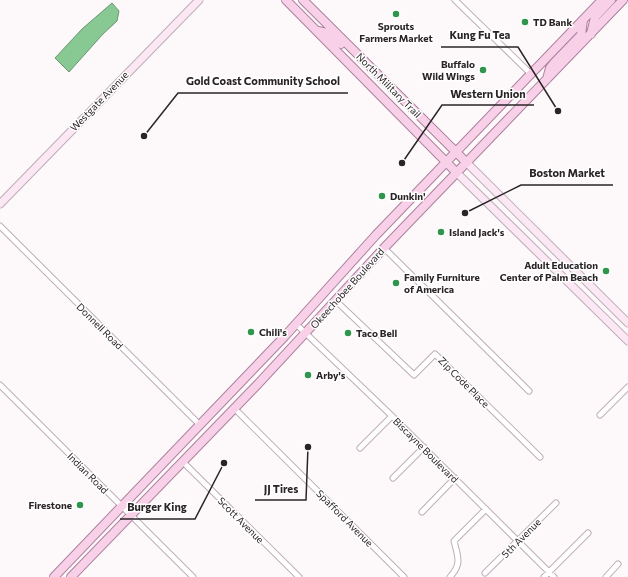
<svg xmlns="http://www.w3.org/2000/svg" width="628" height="577" viewBox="0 0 628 577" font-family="Commissioner,sans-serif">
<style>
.water{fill:#88c893;stroke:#6c9773}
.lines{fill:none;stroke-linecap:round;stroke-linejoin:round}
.street-casing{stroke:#beadb7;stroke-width:7}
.secondary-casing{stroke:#beadb7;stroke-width:9}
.primary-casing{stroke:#ad809c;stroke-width:10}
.street{stroke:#fff;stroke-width:5}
.secondary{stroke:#fbe8f4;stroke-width:7}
.primary{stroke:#f8d1e9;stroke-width:8}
.poi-dot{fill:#2f954b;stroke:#fff;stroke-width:1.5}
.labels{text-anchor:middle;stroke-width:3;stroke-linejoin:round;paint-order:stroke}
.poi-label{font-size:10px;font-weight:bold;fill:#2a2427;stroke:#fff;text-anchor:start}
.street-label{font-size:10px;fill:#2a2427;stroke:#fff}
.leader{fill:none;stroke:#2a2427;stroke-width:1.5}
.callout-dot{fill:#2a2427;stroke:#fff;stroke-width:1.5}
.callout-label{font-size:11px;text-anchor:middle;font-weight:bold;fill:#2a2427;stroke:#fff;stroke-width:3;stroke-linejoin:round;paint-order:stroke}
</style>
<rect width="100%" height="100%" fill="#fdf9fb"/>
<path class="water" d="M 112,3 L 119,11 L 117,21 L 103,34 L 69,72 L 55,58 L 82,29 Z"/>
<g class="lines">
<defs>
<path id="street" d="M 455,0 L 531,74
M 0,226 L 200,425
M 384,248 L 529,391
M 335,300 L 414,375 L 435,354 L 540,457
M 296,324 L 392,416 L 554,577
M 0,385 L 193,577
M 235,409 L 404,577
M 600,415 L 628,387
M 360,448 L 392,416
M 183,462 L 299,577
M 393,478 L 424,447
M 422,512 L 455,478
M 485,573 L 556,503
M 450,577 C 462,564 458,557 454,541 L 486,509
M 544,577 L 588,533
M 606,577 L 618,564"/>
<path id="secondary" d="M 467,163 L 628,323
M 457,173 L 628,341
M 0,204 L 199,0"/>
<path id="primary" d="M 286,0 L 457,173
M 303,0 L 467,163
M 318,31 L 327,33 L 341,44
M 591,34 L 595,17 L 611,0
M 547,79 L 550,68 L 554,63 L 581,35 L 583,20
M 54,577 L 285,336 L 376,235 L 602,0
M 71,577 L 257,385 L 384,248 L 623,0"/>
</defs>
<use href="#street" class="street-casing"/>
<use href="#secondary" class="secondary-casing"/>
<use href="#primary" class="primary-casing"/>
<use href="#street" class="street"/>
<use href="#secondary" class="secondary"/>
<use href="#primary" class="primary"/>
</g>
<g class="poi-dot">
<circle cx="396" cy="14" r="4"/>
<circle cx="525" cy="22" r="4"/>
<circle cx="483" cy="70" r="4"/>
<circle cx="382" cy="196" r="4"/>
<circle cx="441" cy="232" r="4"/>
<circle cx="606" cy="271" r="4"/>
<circle cx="396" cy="283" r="4"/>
<circle cx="251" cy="332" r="4"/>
<circle cx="348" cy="333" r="4"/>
<circle cx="308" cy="375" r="4"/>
<circle cx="80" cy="505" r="4"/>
</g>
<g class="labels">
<g class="poi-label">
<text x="533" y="26">TD Bank</text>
<text x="396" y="30" text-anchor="middle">Sprouts<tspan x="396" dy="12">Farmers Market</tspan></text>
<text x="475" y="68" text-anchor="end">Buffalo<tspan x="475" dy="12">Wild Wings</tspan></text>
<text x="390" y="200">Dunkin'</text>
<text x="449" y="236">Island Jack's</text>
<text x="598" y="269" text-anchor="end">Adult Education<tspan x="598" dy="12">Center of Palm Beach</tspan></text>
<text x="404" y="281">Family Furniture<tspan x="404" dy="12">of America</tspan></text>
<text x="259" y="336">Chili's</text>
<text x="356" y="337">Taco Bell</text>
<text x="316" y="379">Arby's</text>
<text x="72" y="509" text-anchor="end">Firestone</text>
</g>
<g class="street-label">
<text transform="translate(389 85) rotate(45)" y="4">North Military Trail</text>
<text transform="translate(99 101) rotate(-46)" y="4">Westgate Avenue</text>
<text transform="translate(347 288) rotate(-48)" y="4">Okeechobee Boulevard</text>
<text transform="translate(100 326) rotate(45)" y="4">Donnell Road</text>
<text transform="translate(464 382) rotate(45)" y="4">Zip Code Place</text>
<text transform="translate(426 450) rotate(45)" y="4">Biscayne Boulevard</text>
<text transform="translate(88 473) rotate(45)" y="4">Indian Road</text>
<text transform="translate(345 518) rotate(45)" y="4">Spafford Avenue</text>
<text transform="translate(241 520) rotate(45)" y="4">Scott Avenue</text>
<text transform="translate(521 538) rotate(-45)" y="4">5th Avenue</text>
</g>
</g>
<path class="leader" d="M558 111L518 47H441M144 136L178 93H348M402 163L442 105H534M465 213L521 185H613M308 447L306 500H255M224 463L195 519H120"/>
<g class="callout-dot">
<circle cx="558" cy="111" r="4"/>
<circle cx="144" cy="136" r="4"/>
<circle cx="402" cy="163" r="4"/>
<circle cx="465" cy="213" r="4"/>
<circle cx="308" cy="447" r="4"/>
<circle cx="224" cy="463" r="4"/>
</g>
<g class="callout-label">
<text x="480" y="39">Kung Fu Tea</text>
<text x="263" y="85">Gold Coast Community School</text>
<text x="488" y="98">Western Union</text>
<text x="567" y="177">Boston Market</text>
<text x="281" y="493">JJ Tires</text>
<text x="157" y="511">Burger King</text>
</g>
</svg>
